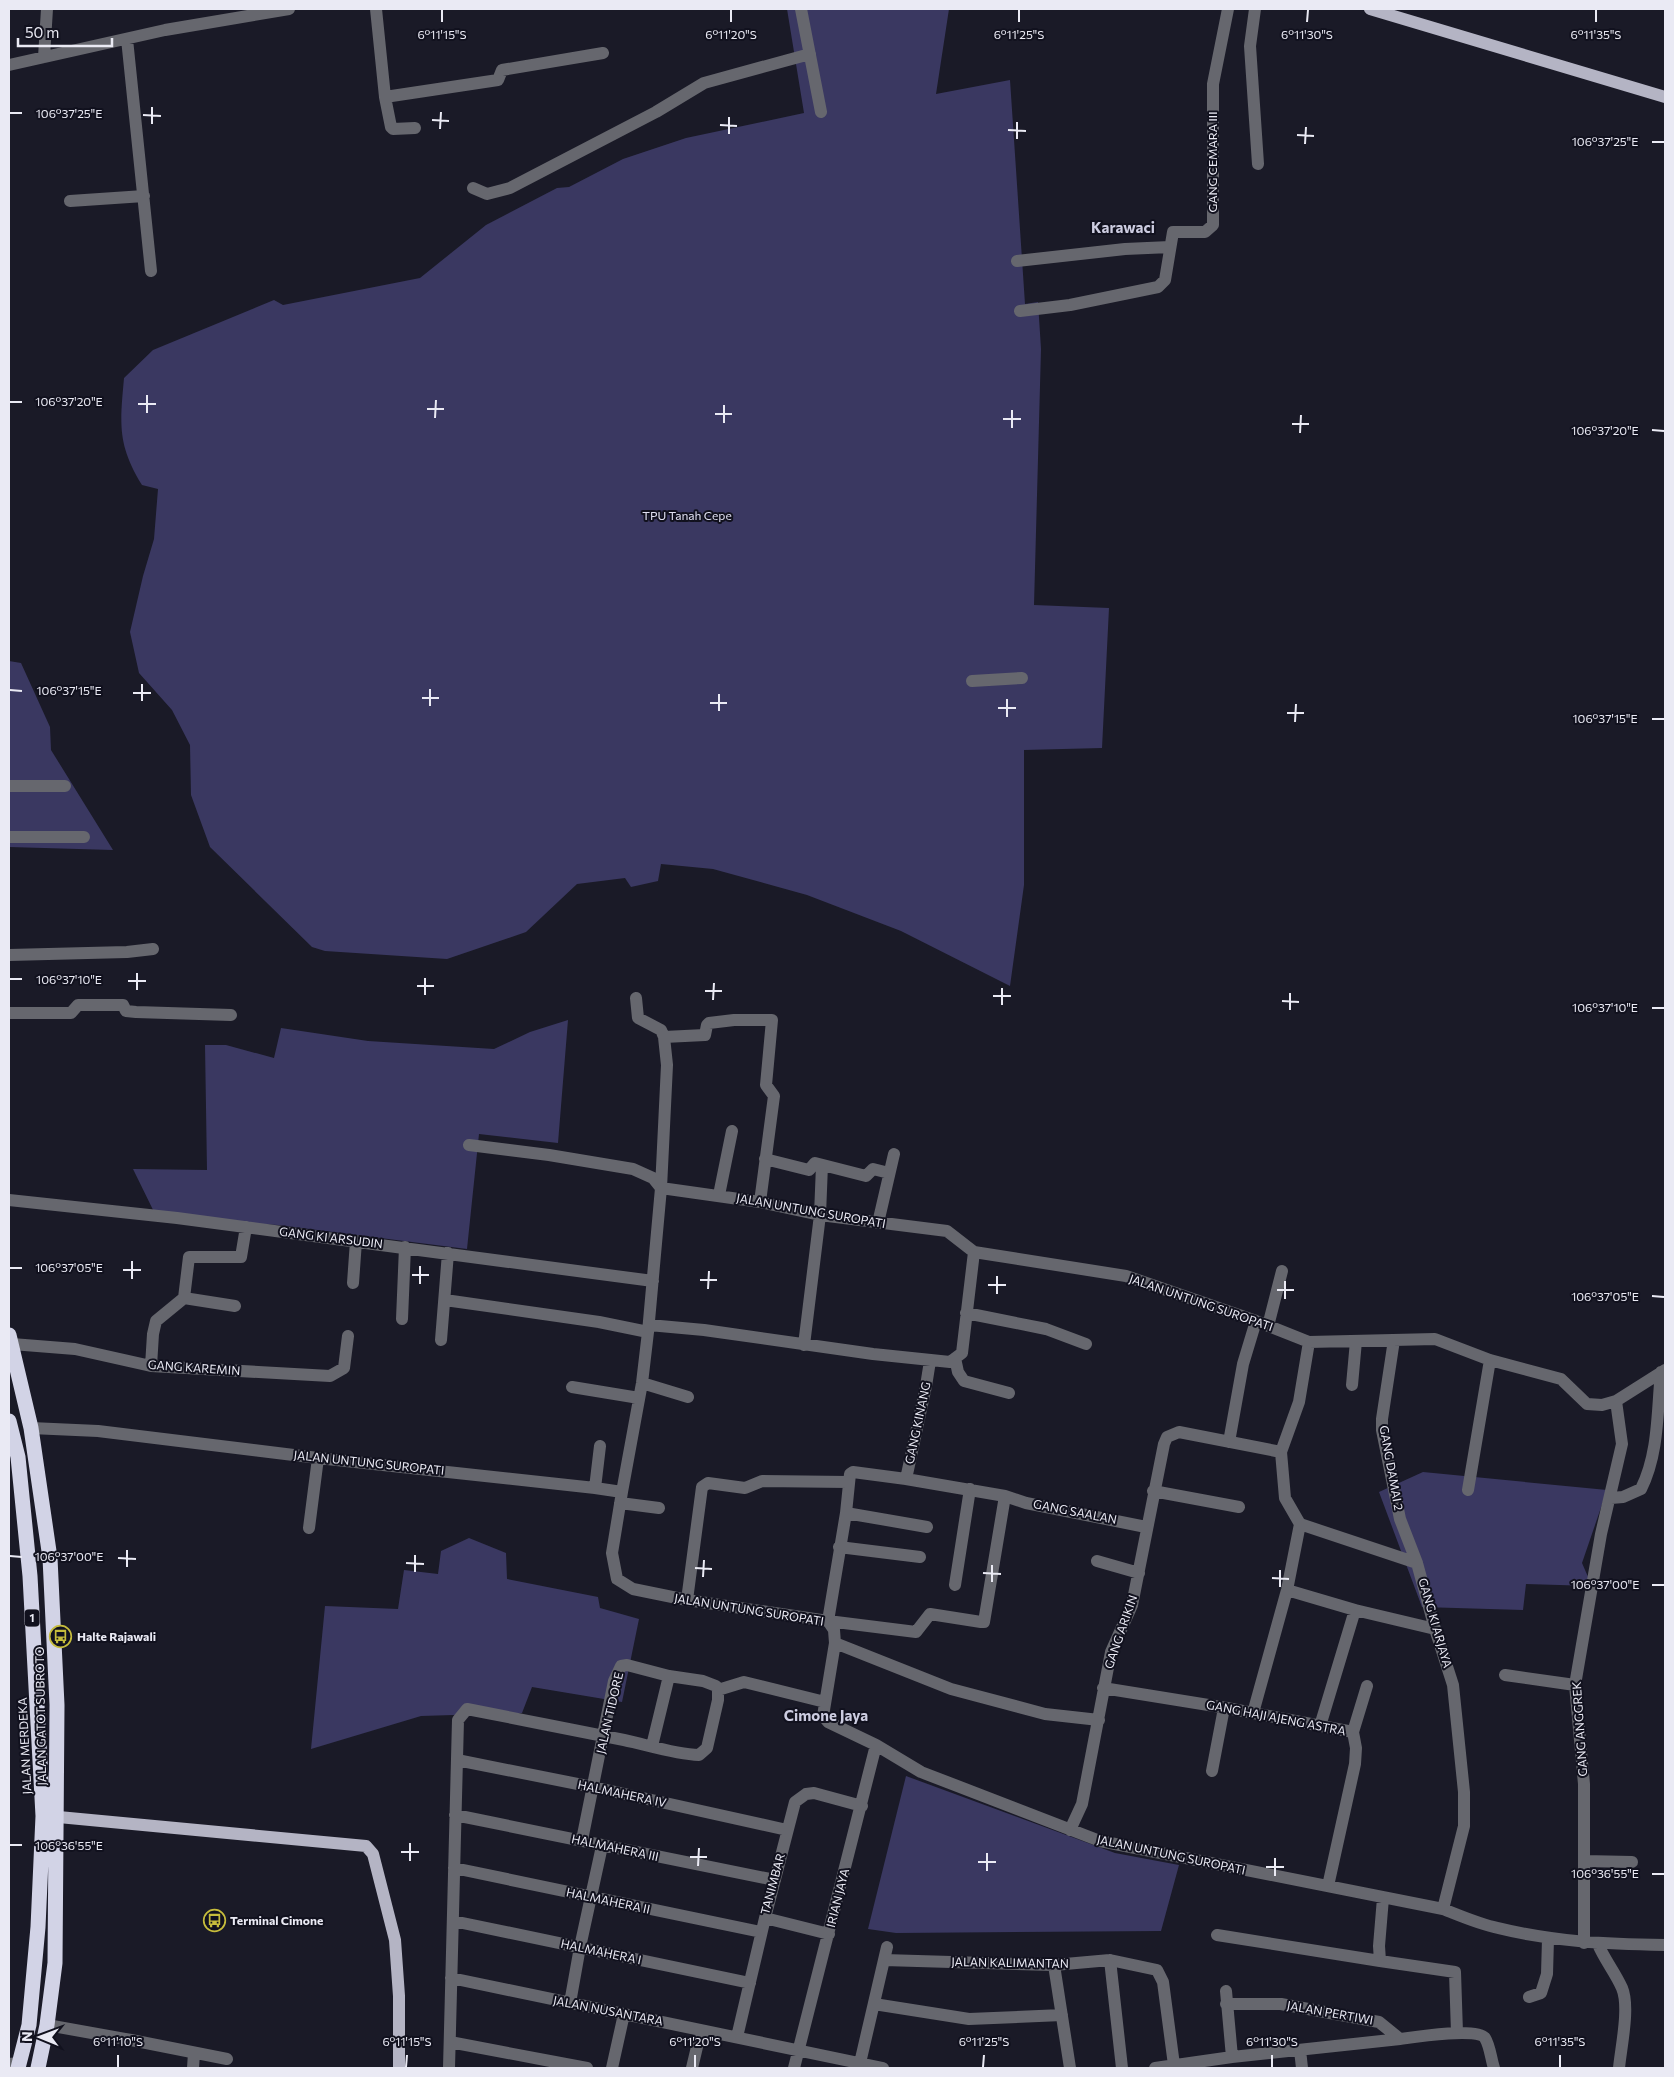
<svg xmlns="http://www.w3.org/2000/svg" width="1674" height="2077" viewBox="0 0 1674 2077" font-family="Commissioner,sans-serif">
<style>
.green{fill:#3a3861}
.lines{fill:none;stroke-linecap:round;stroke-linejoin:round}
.minor{stroke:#66676e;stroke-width:12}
.major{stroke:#b4b4c4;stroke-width:12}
.highway{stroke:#d2d3e6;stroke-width:15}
.ticks{fill:none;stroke:#eaeaf4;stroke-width:2}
.labels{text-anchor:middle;stroke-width:4;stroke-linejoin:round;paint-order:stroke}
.shield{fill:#11111e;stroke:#a9a9b4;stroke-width:1}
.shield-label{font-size:11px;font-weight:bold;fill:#eaeaf4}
.street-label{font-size:12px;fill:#eaeaf4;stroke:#11111e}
.park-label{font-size:12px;fill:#e0e0f1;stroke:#11111e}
.poi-label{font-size:12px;font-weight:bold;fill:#eaeaf4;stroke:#11111e;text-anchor:start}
.quarter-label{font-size:15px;font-weight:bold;fill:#cccce0;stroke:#11111e}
.ticks-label{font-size:12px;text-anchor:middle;fill:#eaeaf4;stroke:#11111e;stroke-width:4;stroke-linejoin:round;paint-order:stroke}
</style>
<rect width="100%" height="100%" fill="#1a1a27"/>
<path class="green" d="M 787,9 L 949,9 L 936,94 L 1010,80 L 1025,304 L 1038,302 L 1041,349 L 1034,605 L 1109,608 L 1102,748 L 1024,750 L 1024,885 L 1010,986 L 901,931 L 807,895 L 713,869 L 661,864 L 658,881 L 631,887 L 625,878 L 577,884 L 526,932 L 447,959 L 325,951 L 312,947 L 210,847 L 191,795 L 190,745 L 172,710 L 139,673 L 130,632 L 143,576 L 154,539 L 158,489 L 142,485 C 117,444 120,424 124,378 L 153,350 L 274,300 L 283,305 L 420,278 L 486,225 L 557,188 L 569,187 L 623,159 L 686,138 L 804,113 Z
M 9,661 L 21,663 L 50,727 L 51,750 L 113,850 L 9,847 Z
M 568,1020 L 558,1143 L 479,1134 L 467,1249 L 278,1225 L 157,1218 L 133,1169 L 207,1170 L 205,1045 L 226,1045 L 274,1058 L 281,1028 L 368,1041 L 494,1049 L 530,1032 Z
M 1423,1472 L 1607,1490 L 1582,1563 L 1592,1586 L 1526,1584 L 1523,1610 L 1422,1607 L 1379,1492 Z
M 469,1538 L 506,1553 L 507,1579 L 598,1597 L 600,1608 L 639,1619 L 622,1702 L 532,1687 L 522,1713 L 421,1716 L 311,1749 L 325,1606 L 398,1609 L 404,1570 L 438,1574 L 441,1551 Z
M 906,1776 L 1115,1853 L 1179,1865 L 1161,1931 L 896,1933 L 868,1929 Z"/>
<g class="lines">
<path class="minor" d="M 376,9 L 385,97 L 391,127 L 393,129 L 415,128
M 801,9 L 821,112
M 1255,9 L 1250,46 L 1258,164
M 127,39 L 151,271
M 44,57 L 47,9
M 9,65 L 165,30 L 289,9
M 385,97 L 498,80 L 502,70 L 603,53
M 473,188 L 487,194 L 510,188 L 656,112 L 704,83 L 810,54
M 70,201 L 144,196
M 1017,261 L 1125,249 L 1170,247
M 1020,311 L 1070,305 L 1158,287 L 1165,280 L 1173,232 L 1205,232 L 1213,225 L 1213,84 L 1228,9
M 972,681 L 1022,678
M 9,786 L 65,786
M 9,837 L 84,837
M 9,955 L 127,952 L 153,949
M 9,1013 L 71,1013 L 78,1005 L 123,1005 L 126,1011 L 136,1012 L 231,1015
M 664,1037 L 705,1035 L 707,1025 L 709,1023 L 734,1020 L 772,1020 L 766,1085 L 774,1096 L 760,1202
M 469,1145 L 549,1155 L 633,1169 L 653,1178 L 661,1188
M 765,1159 L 809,1170 L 815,1163 L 866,1176 L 873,1169 L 889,1173
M 661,1188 L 760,1202 L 820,1215 L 947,1231 L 974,1252 L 1126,1276 L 1256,1321 L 1309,1342 L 1435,1339 L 1490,1360 L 1561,1379 L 1587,1404 L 1602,1405 L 1616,1401 L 1665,1370
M 719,1195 L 732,1131
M 9,1200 L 177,1218 L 653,1281
M 878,1223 L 894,1154
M 353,1283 L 356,1241
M 184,1298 L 235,1306
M 445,1300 L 599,1322 L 648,1332
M 966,1313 L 1046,1329 L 1086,1344
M 402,1319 L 405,1247
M 649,1325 L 704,1330 L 873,1354 L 950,1362 L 962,1353 L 974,1252
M 1268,1326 L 1282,1271
M 441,1340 L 448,1253
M 1394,1340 L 1382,1419 L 1382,1430 L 1400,1519 L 1417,1563
M 12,1344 L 75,1349 L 151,1366 L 330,1376 L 344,1368 L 348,1336
M 804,1345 L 820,1215 L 822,1165
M 955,1358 L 958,1372 L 964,1381 L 1009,1393
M 930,1361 L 926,1386 L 906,1479 L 853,1472 L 850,1474 L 846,1513 L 828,1621 L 916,1632 L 930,1614 L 981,1622 L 984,1622 L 1005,1496
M 151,1366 L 153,1334 L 156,1321 L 184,1298 L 189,1257 L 241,1257 L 246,1227
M 642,1383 L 688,1397
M 1352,1385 L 1356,1341
M 572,1387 L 639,1398
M 31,1428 L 98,1431 L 318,1458 L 595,1488 L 622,1492 L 612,1553 L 617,1579 L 633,1589 L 687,1600 L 828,1621 L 834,1630 L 835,1643 L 823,1716 L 828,1722 L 876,1745 L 921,1772 L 1100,1841 L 1443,1909 C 1461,1916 1479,1924 1498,1928 C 1555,1942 1607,1944 1665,1945
M 1229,1442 L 1243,1364 L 1256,1321
M 906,1479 L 1005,1496 L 1026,1503 L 1146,1527
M 595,1488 L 600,1446
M 1468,1490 L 1490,1360
M 1153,1491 L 1239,1507
M 622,1492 L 642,1383 L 648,1332 L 661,1188 L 667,1065 L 664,1037 L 661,1030 L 638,1018 L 636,998
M 1611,1498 L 1623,1497 L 1641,1489 C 1659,1453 1657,1411 1661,1372
M 620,1503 L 659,1508
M 846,1513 L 927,1527
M 1300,1524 L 1285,1498 L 1281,1452 L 1299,1402 L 1309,1342
M 309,1528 L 318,1458
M 839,1547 L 920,1557
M 1097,1561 L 1139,1573
M 955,1585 L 970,1489
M 1287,1590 L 1355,1610 L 1435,1629
M 687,1600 L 702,1487 L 708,1483 L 745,1488 L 762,1481 L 848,1482
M 835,1643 L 951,1689 L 1045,1714 L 1099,1720
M 1505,1675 L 1575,1685
M 1103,1688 L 1227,1708 L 1353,1732 L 1356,1748 L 1355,1764 L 1328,1886
M 718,1690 L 744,1682 L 825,1702
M 1253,1713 L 1287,1590 L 1300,1524 L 1417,1563 L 1435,1629 L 1453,1685 L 1464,1792 L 1464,1826 L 1443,1909
M 1320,1726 L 1355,1610
M 1353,1732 L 1367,1686
M 652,1746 L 669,1676
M 457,1760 L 593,1787 L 787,1830
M 1212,1771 L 1224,1708
M 455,1815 L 775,1880
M 1070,1830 L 1082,1804 L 1111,1652 L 1132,1605 L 1164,1444 L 1167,1437 L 1179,1432 L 1281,1452
M 1584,1861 L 1632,1862
M 454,1868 L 761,1932
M 765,1918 L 829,1934
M 453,1921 L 750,1983
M 1217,1935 L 1380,1961 L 1379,1946 L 1383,1898
M 1584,1943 L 1584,1784 L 1575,1685 L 1601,1534 L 1622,1444 L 1616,1401
M 1598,1944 C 1604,1959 1615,1972 1622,1988 C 1630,2007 1621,2047 1619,2068
M 884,1960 L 1054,1965 L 1110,1960 L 1157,1970 L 1163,1982 L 1174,2065
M 1110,1960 L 1122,2068
M 1380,1961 L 1455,1972 L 1457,2033
M 1054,1965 L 1070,2068
M 451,1978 L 883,2068
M 1226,1991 L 1232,2057
M 1529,1997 L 1541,1993 L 1547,1974 L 1548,1939
M 570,2003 L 580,1947 L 602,1846
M 874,2004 L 969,2019 L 1062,2015
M 1226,2004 L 1281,2004 L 1379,2022 L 1400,2039 C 1414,2037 1478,2027 1485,2038 C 1490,2046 1491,2059 1494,2068
M 47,2025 L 131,2040 L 227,2059
M 737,2037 L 765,1918 L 795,1802 L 806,1794 L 814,1793 L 862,1806
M 450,2042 L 587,2068
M 1300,2050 L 1302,2068
M 860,2063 L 887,1947
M 9,2064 L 19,2063
M 193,2068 L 194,2053
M 449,2068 L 458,1720 L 467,1709 C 519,1719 572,1730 624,1740 C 648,1745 674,1754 699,1755 L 707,1748 L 718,1700 L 718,1690 L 716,1686 L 703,1681 L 669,1676 L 627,1665 L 621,1666 L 614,1681 L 582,1840
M 612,2068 L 624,2014
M 692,2068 L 701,2030
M 794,2068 L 876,1745
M 1155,2068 L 1232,2057 L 1400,2039"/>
<path class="major" d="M 1370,9 L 1665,97
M 48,1816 L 366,1846 L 373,1854 L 395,1940 L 399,1996 L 399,2068"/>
<path class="highway" d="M 9,1335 L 31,1428 L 50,1558 L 57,1705 L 55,1963 L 47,2025 L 38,2068
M 9,1421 L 18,1457 L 30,1576 L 43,1816 L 38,1927 L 29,2025 L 18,2068"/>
</g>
<path class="ticks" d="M 442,22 L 442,10M 731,22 L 731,10M 1019,22 L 1019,10M 1307,22 L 1308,10M 1596,22 L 1596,10M 10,113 L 22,113M 143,115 L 161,116M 432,120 L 449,121M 152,124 L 152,107M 720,125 L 737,126M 440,129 L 441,112M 1008,130 L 1026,131M 729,134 L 729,117M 1297,135 L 1314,136M 1017,139 L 1017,122M 1652,142 L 1664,142M 1305,144 L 1306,127M 10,402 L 22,402M 138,404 L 156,404M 427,409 L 444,409M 147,413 L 147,395M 715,414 L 732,414M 435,418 L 436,400M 1003,419 L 1021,419M 724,423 L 724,405M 1292,424 L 1309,424M 1012,428 L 1012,410M 1652,430 L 1664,431M 1300,433 L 1301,415M 10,690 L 22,691M 133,693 L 151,693M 422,698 L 439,698M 142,701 L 142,684M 710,703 L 727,703M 430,706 L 430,689M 998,708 L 1016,708M 719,711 L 719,694M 1287,713 L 1304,713M 1007,717 L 1007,699M 1652,719 L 1664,719M 1295,722 L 1296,704M 10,979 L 22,979M 128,981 L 146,981M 417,986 L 434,986M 137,990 L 137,973M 705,991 L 722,991M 425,995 L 425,978M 993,996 L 1011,996M 713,1000 L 714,983M 1282,1001 L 1299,1002M 1002,1005 L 1002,988M 1652,1008 L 1664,1008M 1290,1010 L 1290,993M 10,1268 L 22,1268M 123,1270 L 141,1270M 412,1275 L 429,1275M 132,1279 L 132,1261M 700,1280 L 717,1280M 420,1284 L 420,1266M 988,1285 L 1006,1285M 708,1289 L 709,1271M 1277,1290 L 1294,1290M 997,1294 L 997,1276M 1652,1296 L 1664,1297M 1285,1299 L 1285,1281M 10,1556 L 22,1557M 118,1558 L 136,1559M 406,1563 L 424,1564M 127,1567 L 127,1550M 695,1568 L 712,1569M 415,1572 L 415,1555M 983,1573 L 1001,1574M 703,1577 L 704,1560M 1272,1578 L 1289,1579M 992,1582 L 992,1565M 1652,1585 L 1664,1585M 1280,1587 L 1280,1570M 10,1845 L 22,1845M 401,1852 L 419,1852M 690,1857 L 707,1857M 410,1861 L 410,1843M 978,1862 L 996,1862M 698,1866 L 699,1848M 1266,1867 L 1284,1867M 987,1871 L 987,1853M 1652,1874 L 1664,1874M 1275,1876 L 1275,1858M 118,2067 L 118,2055M 406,2067 L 407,2055M 695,2067 L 695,2055M 983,2067 L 984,2055M 1272,2067 L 1272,2055M 1560,2067 L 1560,2055"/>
<defs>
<symbol id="bus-ring" viewBox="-11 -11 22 22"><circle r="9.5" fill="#11111e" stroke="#c6bc3c" stroke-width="1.5"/><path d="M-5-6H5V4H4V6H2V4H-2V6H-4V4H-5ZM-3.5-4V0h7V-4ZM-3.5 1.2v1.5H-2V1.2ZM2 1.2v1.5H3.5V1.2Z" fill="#c6bc3c"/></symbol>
</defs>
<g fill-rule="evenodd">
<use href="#bus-ring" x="48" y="1624" width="25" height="25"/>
<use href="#bus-ring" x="202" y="1908" width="25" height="25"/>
</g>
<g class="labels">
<rect class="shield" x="24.5" y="1609.5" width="15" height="17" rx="4"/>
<g class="shield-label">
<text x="32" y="1622">1</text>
</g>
<g class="street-label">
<text transform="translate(1213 162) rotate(-90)" y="4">GANG CEMARA III</text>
<text transform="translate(811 1211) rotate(10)" y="4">JALAN UNTUNG SUROPATI</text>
<text transform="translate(331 1238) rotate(7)" y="4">GANG KI ARSUDIN</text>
<text transform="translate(1201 1303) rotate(19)" y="4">JALAN UNTUNG SUROPATI</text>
<text transform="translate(194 1368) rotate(4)" y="4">GANG KAREMIN</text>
<text transform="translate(918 1423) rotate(-78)" y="4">GANG KINANG</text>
<text transform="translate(369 1463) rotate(6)" y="4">JALAN UNTUNG SUROPATI</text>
<text transform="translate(1391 1468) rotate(80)" y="4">GANG DAMAI 2</text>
<text transform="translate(1075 1512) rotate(11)" y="4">GANG SAALAN</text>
<text transform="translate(749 1610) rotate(9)" y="4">JALAN UNTUNG SUROPATI</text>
<text transform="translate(1435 1623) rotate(74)" y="4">GANG KI ARJAYA</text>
<text transform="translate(1121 1632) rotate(-71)" y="4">GANG ARIKIN</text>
<text transform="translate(610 1713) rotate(-77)" y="4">JALAN TIDORE</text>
<text transform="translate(41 1716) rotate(-91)" y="4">JALAN GATOT SUBROTO</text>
<text transform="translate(1276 1718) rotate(11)" y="4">GANG HAJI AJENG ASTRA</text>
<text transform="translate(1580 1729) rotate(-94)" y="4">GANG ANGGREK</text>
<text transform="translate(25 1746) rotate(-93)" y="4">JALAN MERDEKA</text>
<text transform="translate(622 1794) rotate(12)" y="4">HALMAHERA IV</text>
<text transform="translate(615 1848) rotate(12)" y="4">HALMAHERA III</text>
<text transform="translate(1171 1855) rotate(12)" y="4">JALAN UNTUNG SUROPATI</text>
<text transform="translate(773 1884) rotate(-75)" y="4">TANIMBAR</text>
<text transform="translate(838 1898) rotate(-76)" y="4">IRIAN JAYA</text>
<text transform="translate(608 1901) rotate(12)" y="4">HALMAHERA II</text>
<text transform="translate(601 1952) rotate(12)" y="4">HALMAHERA I</text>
<text transform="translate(1010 1963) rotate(1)" y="4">JALAN KALIMANTAN</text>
<text transform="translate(608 2011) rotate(11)" y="4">JALAN NUSANTARA</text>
<text transform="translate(1330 2013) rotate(10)" y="4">JALAN PERTIWI</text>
</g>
<g class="park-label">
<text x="687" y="520">TPU Tanah Cepe</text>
</g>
<g class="poi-label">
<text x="77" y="1641">Halte Rajawali</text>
<text x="230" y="1925">Terminal Cimone</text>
</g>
<g class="quarter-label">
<text x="1123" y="233">Karawaci</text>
<text x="826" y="1721">Cimone Jaya</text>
</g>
</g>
<g class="ticks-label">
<text x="442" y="39">6°11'15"S</text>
<text x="731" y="39">6°11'20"S</text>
<text x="1019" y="39">6°11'25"S</text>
<text x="1307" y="39">6°11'30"S</text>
<text x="1596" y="39">6°11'35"S</text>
<text x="69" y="118">106°37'25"E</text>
<text x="1605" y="146">106°37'25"E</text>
<text x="69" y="406">106°37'20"E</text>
<text x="1605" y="435">106°37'20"E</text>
<text x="69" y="695">106°37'15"E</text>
<text x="1605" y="723">106°37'15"E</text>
<text x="69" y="984">106°37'10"E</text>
<text x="1605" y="1012">106°37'10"E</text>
<text x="69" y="1272">106°37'05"E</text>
<text x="1605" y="1301">106°37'05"E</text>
<text x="69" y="1561">106°37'00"E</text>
<text x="1605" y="1589">106°37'00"E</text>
<text x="69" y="1850">106°36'55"E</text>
<text x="1605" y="1878">106°36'55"E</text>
<text x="118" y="2046">6°11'10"S</text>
<text x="407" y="2046">6°11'15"S</text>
<text x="695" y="2046">6°11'20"S</text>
<text x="984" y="2046">6°11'25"S</text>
<text x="1272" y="2046">6°11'30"S</text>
<text x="1560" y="2046">6°11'35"S</text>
</g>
<rect width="1674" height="2077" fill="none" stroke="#eaeaf4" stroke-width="20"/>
<g transform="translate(40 2037) rotate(271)" stroke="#11111e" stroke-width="4" paint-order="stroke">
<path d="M0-4L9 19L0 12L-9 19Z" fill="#eaeaf4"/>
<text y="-8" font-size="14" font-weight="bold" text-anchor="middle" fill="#eaeaf4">N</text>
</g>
<path d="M18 38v8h94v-8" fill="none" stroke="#eaeaf4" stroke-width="2.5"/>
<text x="25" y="38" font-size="15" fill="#eaeaf4" stroke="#11111e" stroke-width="4" paint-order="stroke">50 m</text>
</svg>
